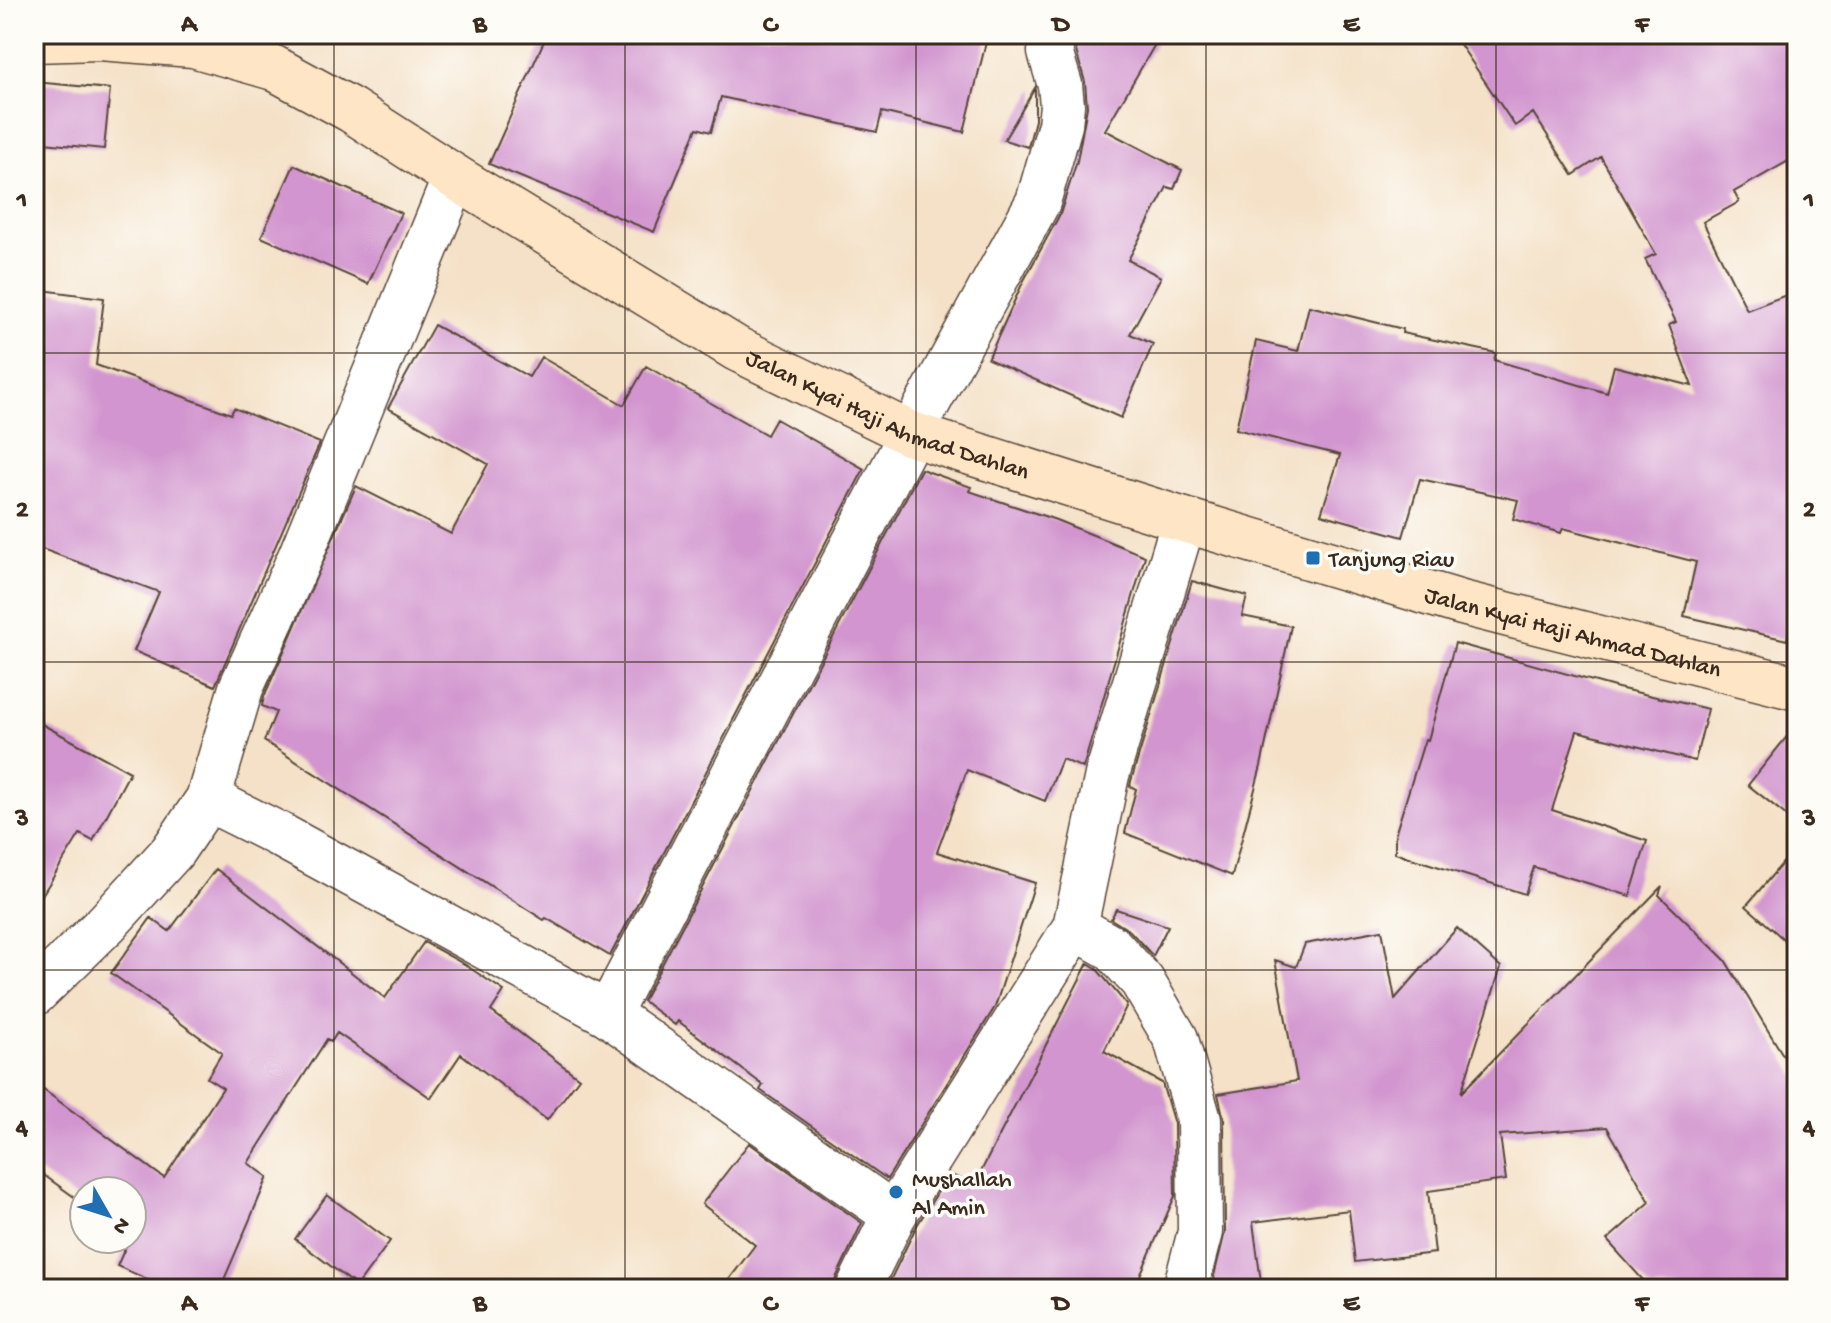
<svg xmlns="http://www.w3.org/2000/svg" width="1831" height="1323" viewBox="0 0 1831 1323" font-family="'Gochi Hand',sans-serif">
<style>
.building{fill:#d295cf}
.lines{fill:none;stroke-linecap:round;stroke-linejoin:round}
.street-casing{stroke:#574537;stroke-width:47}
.secondary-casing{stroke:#574537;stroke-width:47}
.street{stroke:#fff;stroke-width:44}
.secondary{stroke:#fde5c5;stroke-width:44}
.grid{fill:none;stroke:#3b2a1e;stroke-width:2;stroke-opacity:0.55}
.poi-dot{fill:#1f6fb2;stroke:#fdfcf7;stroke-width:3}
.labels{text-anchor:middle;stroke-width:7;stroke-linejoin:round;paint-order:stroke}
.street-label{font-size:24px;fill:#3b2a1e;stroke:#fdfcf7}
.poi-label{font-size:24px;fill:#3b2a1e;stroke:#fdfcf7;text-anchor:start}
.neatline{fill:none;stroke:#3b2a1e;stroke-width:3}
.grid-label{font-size:26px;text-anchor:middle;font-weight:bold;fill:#3b2a1e}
</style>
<rect width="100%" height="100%" fill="#fdfcf7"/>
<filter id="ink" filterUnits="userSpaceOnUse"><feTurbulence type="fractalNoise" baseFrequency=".0125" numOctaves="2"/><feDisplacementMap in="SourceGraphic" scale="16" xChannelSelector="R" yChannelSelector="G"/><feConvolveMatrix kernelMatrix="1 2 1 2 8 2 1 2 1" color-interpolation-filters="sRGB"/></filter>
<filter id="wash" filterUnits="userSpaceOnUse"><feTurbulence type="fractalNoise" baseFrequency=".006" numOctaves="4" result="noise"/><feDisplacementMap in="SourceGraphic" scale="32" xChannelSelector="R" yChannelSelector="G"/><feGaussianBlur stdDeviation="1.8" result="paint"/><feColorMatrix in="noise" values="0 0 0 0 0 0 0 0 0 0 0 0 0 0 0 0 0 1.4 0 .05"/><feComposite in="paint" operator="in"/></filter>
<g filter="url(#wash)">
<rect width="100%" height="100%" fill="#f4e1c7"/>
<g id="blocks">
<path class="building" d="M 547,34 L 988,34 L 964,132 L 882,112 L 877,132 L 721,97 L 711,132 L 697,128 L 654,232 L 489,164 Z
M 1078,34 L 1161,34 L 1105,130 L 1182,170 L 1174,189 L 1167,187 L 1128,260 L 1161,277 L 1130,334 L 1153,344 L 1121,418 L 988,359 L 1023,282 L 1060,214 L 1077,161 L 1087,107 L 1085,82 L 1076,51 Z
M 1453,34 L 1797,34 L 1797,156 L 1734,192 L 1739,202 L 1703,222 L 1747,310 L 1797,291 L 1797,597 L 1787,640 L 1684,616 L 1696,562 L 1563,528 L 1561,533 L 1513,519 L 1518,500 L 1420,479 L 1403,537 L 1321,514 L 1340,455 L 1236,429 L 1256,341 L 1298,351 L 1309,306 L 1403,329 L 1402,333 L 1496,353 L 1494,360 L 1607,393 L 1614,366 L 1692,386 L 1669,325 L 1676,322 L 1645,259 L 1656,254 L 1601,157 L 1573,175 L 1533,113 L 1515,126 Z
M 34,82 L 110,89 L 104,149 L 34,142 Z
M 1035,88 L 1035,120 L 1028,147 L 1004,140 Z
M 294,165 L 401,213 L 368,284 L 261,237 Z
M 34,289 L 104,298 L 96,365 L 231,414 L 234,408 L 320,443 L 215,686 L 134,651 L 159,592 L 34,546 Z
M 434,325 L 529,377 L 541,357 L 624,405 L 646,366 L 767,435 L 776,419 L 864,469 L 610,956 L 546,918 L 544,920 L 264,741 L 276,712 L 262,706 L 264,697 L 356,486 L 451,534 L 488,464 L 388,408 Z
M 921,469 L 971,487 L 969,491 L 1056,520 L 1145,556 L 1083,768 L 1062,759 L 1045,801 L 967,770 L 937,852 L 1035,883 L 995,1007 L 887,1179 L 760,1090 L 763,1085 L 678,1021 L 675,1025 L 643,1001 Z
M 1192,581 L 1247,596 L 1242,616 L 1291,626 L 1261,766 L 1232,876 L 1125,833 L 1136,789 L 1130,786 L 1131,781 Z
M 1455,643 L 1618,688 L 1708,709 L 1695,761 L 1577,731 L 1552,810 L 1647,841 L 1630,896 L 1534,867 L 1525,894 L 1395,853 L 1395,835 L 1425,739 L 1428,740 Z
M 34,720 L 130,772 L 93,841 L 80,834 L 34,908 Z
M 1797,724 L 1797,824 L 1748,785 Z
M 1797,846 L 1797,951 L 1746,906 Z
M 216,869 L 385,998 L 424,942 L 464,964 L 504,991 L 491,1011 L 579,1078 L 547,1120 L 461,1054 L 431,1098 L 337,1033 L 331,1042 L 327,1039 L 248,1163 L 268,1177 L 220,1289 L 170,1289 L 117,1266 L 129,1239 L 132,1239 L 132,1191 L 84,1191 L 84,1204 L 34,1168 L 34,1083 L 164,1178 L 223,1088 L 207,1078 L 222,1053 L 111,973 L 151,918 L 169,931 Z
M 1662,886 L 1659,895 L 1725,960 L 1797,1078 L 1797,1289 L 1651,1289 L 1607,1240 L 1650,1202 L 1607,1127 L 1500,1135 L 1506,1180 L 1428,1191 L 1435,1253 L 1355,1262 L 1349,1210 L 1253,1222 L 1261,1282 L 1216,1288 L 1214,1276 L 1225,1232 L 1224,1120 L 1218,1094 L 1297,1081 L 1275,960 L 1296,967 L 1305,944 L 1382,930 L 1395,999 L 1457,928 L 1501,967 L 1461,1093 Z
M 1116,909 L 1168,926 L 1153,956 L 1130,931 L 1111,919 Z
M 1088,963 L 1096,968 L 1127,1005 L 1104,1051 L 1162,1083 L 1174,1124 L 1175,1196 L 1134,1289 L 886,1289 L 916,1227 L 949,1174 L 974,1185 Z
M 749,1143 L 862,1223 L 836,1278 L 833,1289 L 722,1289 L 755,1245 L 702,1204 Z
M 327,1195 L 390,1241 L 357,1286 L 295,1239 Z"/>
</g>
</g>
<g filter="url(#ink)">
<use href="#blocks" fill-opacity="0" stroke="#574537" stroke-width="2"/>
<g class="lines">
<defs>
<path id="street" d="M 208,799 L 278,834 L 608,1014 L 894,1215 L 1075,927 L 1107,775 L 1184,520
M 1075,927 L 1112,948 L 1142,981 L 1176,1039 L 1199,1120 L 1200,1232 L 1185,1289
M 34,994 L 107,923 L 172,852 L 208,799 L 241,688 L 300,557 L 455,177
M 608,1014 L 911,434 L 1038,202 L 1060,125 L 1062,105 L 1060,85 L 1050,52 L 1054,34
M 858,1289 L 894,1215"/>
<g id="secondary">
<path id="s1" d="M 34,40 L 99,38 L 193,45 L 274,68 L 351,110 L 455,177 L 737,349 L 911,434 L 1184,520 L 1462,603 L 1797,688"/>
</g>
</defs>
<use href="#street" class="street-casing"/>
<use href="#secondary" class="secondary-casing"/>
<use href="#street" class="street"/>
<use href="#secondary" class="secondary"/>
</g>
</g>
<path class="grid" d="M 334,34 L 334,1289M 625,34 L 625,1289M 916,34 L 916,1289M 1206,34 L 1206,1289M 1496,34 L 1496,1289M 34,353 L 1797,353M 34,662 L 1797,662M 34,970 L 1797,970"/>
<g class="poi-dot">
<rect x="1305" y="550" width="16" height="16" rx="4"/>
<circle cx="896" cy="1192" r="8"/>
</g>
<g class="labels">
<g class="street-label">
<text dy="8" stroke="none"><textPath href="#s1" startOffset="950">Jalan Kyai Haji Ahmad Dahlan</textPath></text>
<text dy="8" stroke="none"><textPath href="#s1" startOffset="1670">Jalan Kyai Haji Ahmad Dahlan</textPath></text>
</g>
<g class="poi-label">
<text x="1329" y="566">Tanjung Riau</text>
<text x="912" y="1186">Mushallah<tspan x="912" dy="28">Al Amin</tspan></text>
</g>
</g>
<rect width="1831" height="1323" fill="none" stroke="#fdfcf7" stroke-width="88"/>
<g transform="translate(108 1215) rotate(129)"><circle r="38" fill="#fdfcf7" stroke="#afa8a0" stroke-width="2"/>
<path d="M0-6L14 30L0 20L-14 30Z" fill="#1f6fb2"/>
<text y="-12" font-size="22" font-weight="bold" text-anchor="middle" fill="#3b2a1e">N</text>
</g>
<rect x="44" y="44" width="1743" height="1235" class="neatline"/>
<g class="grid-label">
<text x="189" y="31">A</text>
<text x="480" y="31">B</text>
<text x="770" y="31">C</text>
<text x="1061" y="31">D</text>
<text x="1351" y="31">E</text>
<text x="1642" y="31">F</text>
<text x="22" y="207">1</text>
<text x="1809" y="207">1</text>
<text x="22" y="516">2</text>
<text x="1809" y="516">2</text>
<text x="22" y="825">3</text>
<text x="1809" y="825">3</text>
<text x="22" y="1134">4</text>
<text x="1809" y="1134">4</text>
<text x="189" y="1310">A</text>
<text x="480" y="1310">B</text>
<text x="770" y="1310">C</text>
<text x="1061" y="1310">D</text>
<text x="1351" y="1310">E</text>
<text x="1642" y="1310">F</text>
</g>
</svg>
